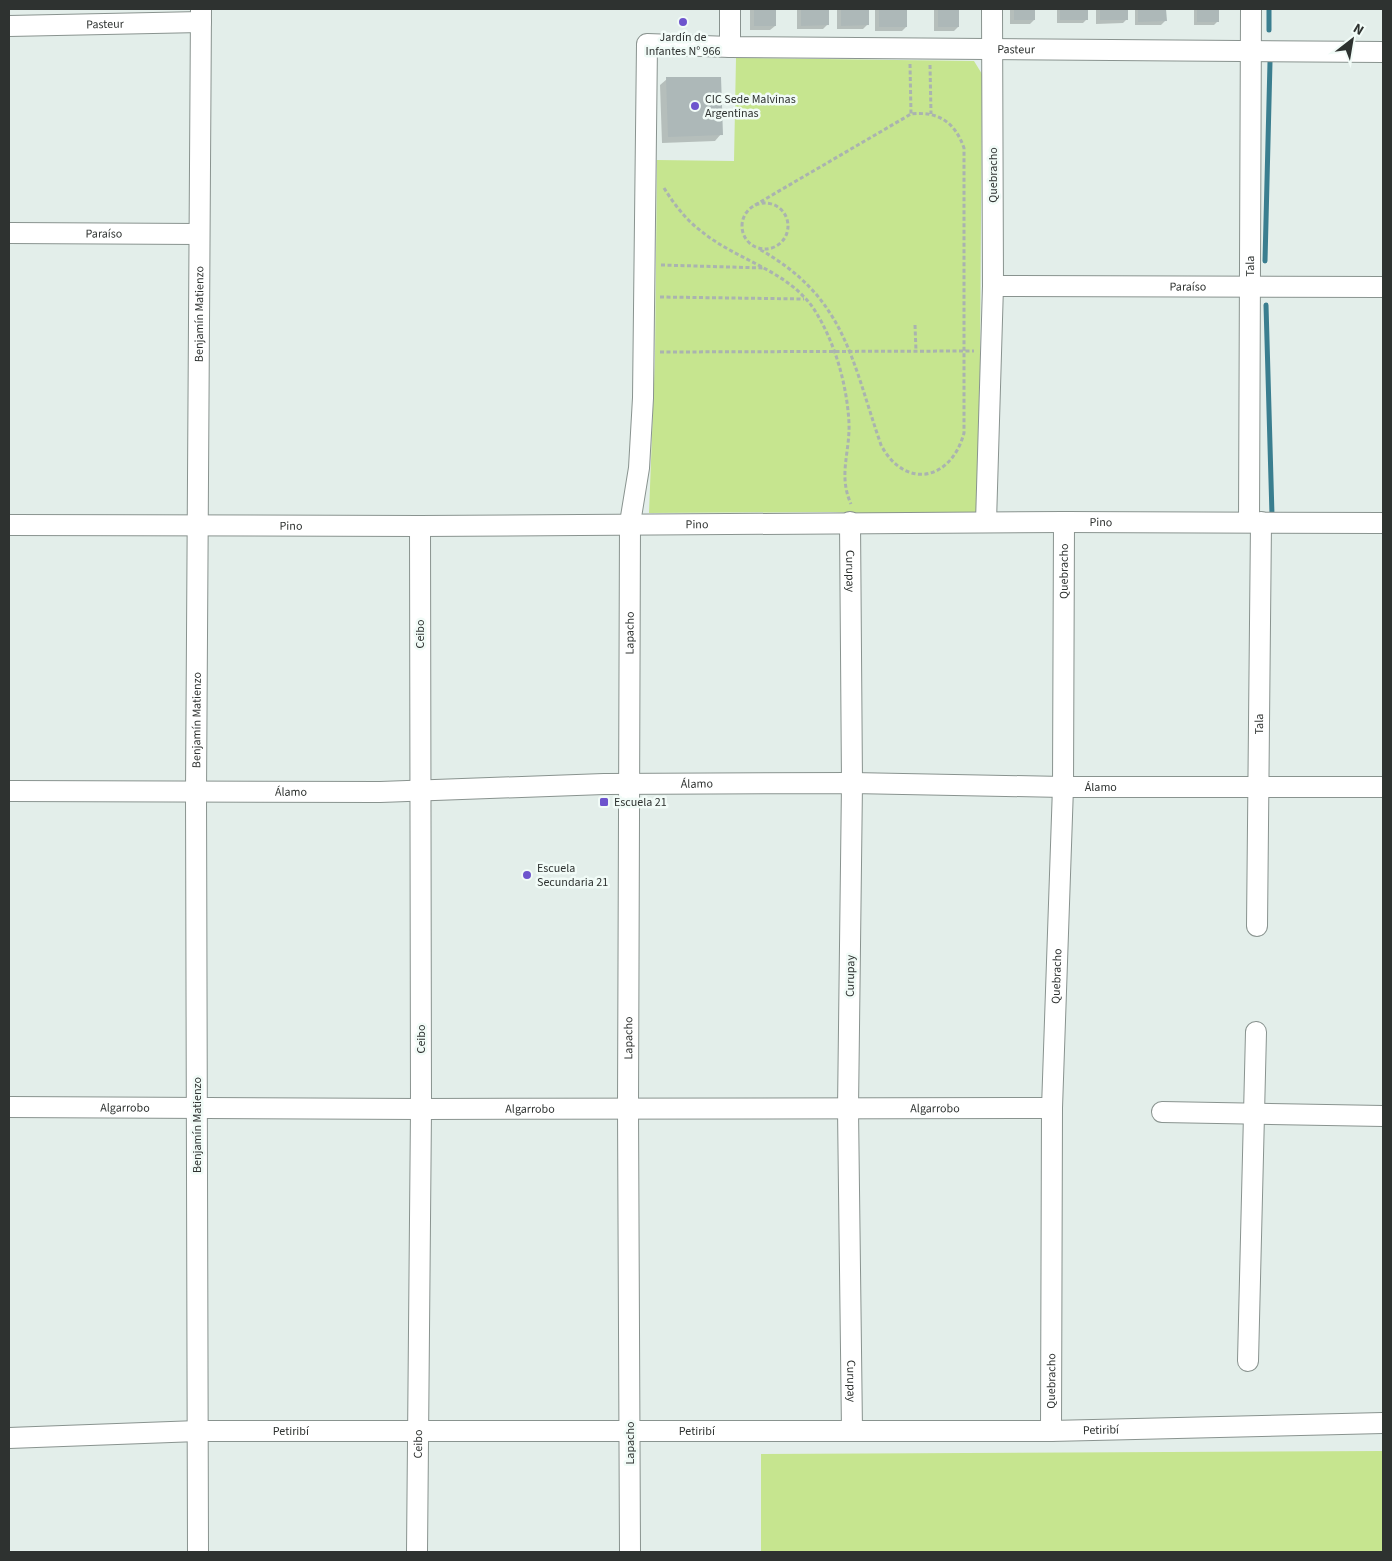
<svg xmlns="http://www.w3.org/2000/svg" width="1392" height="1561" viewBox="0 0 1392 1561" font-family="'Source Sans 3',sans-serif">
<style>
.green{fill:#c6e58f}
.shadow{fill:#0003}
.lines{fill:none;stroke-linecap:round;stroke-linejoin:round}
.stream{stroke:#3a7e8f;stroke-width:5}
.building{fill:#adb8b8}
.street-casing{stroke:#89938f;stroke-width:22}
.path{stroke:#aab3b0;stroke-width:3;stroke-dasharray:4 2.5;stroke-linecap:butt}
.street{stroke:#fff;stroke-width:20}
.poi-dot{fill:#6d54cd;stroke:#f1fbf7;stroke-width:2}
.labels{text-anchor:middle;stroke-width:5;stroke-linejoin:round;paint-order:stroke}
.street-label{font-size:12px;fill:#2e3230;stroke:#f1fbf7}
.poi-label{font-size:12px;fill:#2e3230;stroke:#f1fbf7;text-anchor:start}
</style>
<rect width="100%" height="100%" fill="#e3eeea"/>
<path class="green" d="M 736,58 L 974,61 L 982,74 L 979,510 L 968,516 L 830,512 L 649,513 L 655,358 L 657,160 L 734,161 Z
M 1383,1451 L 1383,1552 L 761,1552 L 761,1454 Z"/>
<path class="shadow" d="M 750,9 L 775,9 L 775,26 L 770,30 L 750,30 Z
M 797,9 L 827,9 L 827,25 L 823,29 L 797,29 Z
M 837,9 L 867,9 L 867,25 L 863,29 L 837,29 Z
M 875,9 L 906,9 L 906,27 L 902,31 L 875,31 Z
M 934,9 L 958,9 L 958,27 L 954,31 L 934,31 Z
M 1010,9 L 1034,9 L 1034,20 L 1030,24 L 1010,24 Z
M 1057,9 L 1087,9 L 1087,19 L 1083,23 L 1057,23 Z
M 1096,9 L 1127,9 L 1127,19 L 1123,23 L 1096,24 Z
M 1135,9 L 1165,9 L 1165,21 L 1161,25 L 1135,25 Z
M 1194,9 L 1218,9 L 1218,21 L 1214,25 L 1194,25 Z
M 667,79 L 721,134 L 715,141 L 662,143 L 660,85 Z"/>
<g class="lines">
<path class="stream" d="M 1269,30 L 1269,9
M 1265,261 L 1270,62
M 1266,305 L 1272,515"/>
</g>
<path class="building" d="M 754,9 L 776,9 L 776,26 L 754,26 Z
M 801,9 L 829,9 L 829,25 L 801,26 Z
M 841,9 L 869,9 L 869,25 L 841,26 Z
M 879,9 L 907,9 L 907,27 L 879,27 Z
M 938,9 L 959,9 L 959,27 L 938,27 Z
M 1014,9 L 1035,9 L 1035,20 L 1014,20 Z
M 1060,9 L 1088,9 L 1088,20 L 1060,20 Z
M 1100,9 L 1128,9 L 1128,20 L 1100,20 Z
M 1138,9 L 1166,9 L 1167,21 L 1138,22 Z
M 1197,9 L 1219,9 L 1219,22 L 1197,22 Z
M 666,77 L 721,77 L 723,135 L 668,137 Z"/>
<g class="lines">
<defs>
<g id="street">
<path id="s1" d="M 9,26 L 201,22"/>
<path d="M 730,47 L 730,9"/>
<path id="s2" d="M 9,233 L 199,234"/>
<path id="s3" d="M 993,286 L 1383,287"/>
<path id="s4" d="M 850,522 L 852,783 L 848,1109 L 852,1430"/>
<path d="M 986,522 L 993,286 L 992,9"/>
<path id="s5" d="M 1249,522 L 1251,9"/>
<path id="s6" d="M 9,525 L 420,526 L 1064,522 L 1383,523"/>
<path id="s7" d="M 9,791 L 380,792 L 604,784 L 852,783 L 1063,787 L 1383,787"/>
<path id="s8" d="M 1257,926 L 1261,522"/>
<path id="s9" d="M 9,1107 L 421,1109 L 1052,1108"/>
<path d="M 1162,1112 L 1383,1116"/>
<path d="M 1248,1361 L 1256,1032"/>
<path id="s10" d="M 1051,1431 L 1052,1108 L 1063,787 L 1064,522"/>
<path id="s11" d="M 9,1438 L 198,1431 L 1051,1431 L 1383,1423"/>
<path id="s12" d="M 198,1552 L 196,793 L 201,9"/>
<path id="s13" d="M 417,1552 L 421,1109 L 420,526"/>
<path id="s14" d="M 630,1552 L 628,1109 L 630,523 L 639,468 L 643,398 L 647,44 L 730,47 L 1383,52"/>
</g>
</defs>
<use href="#street" class="street-casing"/>
<path class="path" d="M 910,64 L 911,114
M 930,65 L 931,114
M 664,188 C 674,204 686,220 701,231 C 737,261 792,271 817,314 C 836,346 847,386 849,423 C 850,453 838,475 851,504
M742 226a23 23 0 1 1 46 0a23 23 0 1 1-46 0Z
M 755,205 L 911,114 C 938,111 955,122 964,148 L 964,433 C 951,481 905,490 881,445 C 851,358 845,297 759,249
M 661,265 L 764,268
M 660,297 L 804,299
M 915,325 L 916,351
M 660,352 L 974,351"/>
<use href="#street" class="street"/>
</g>
<g class="poi-dot">
<circle cx="683" cy="22" r="5"/>
<circle cx="695" cy="106" r="5"/>
<rect x="599" y="797" width="10" height="10" rx="2.5"/>
<circle cx="527" cy="875" r="5"/>
</g>
<g class="labels">
<g class="street-label">
<text dy="4" stroke="none"><textPath href="#s1" startOffset="96">Pasteur</textPath></text>
<text dy="4" stroke="none"><textPath href="#s14" startOffset="1878">Pasteur</textPath></text>
<text transform="translate(993 175) rotate(-90)" y="4">Quebracho</text>
<text dy="4" stroke="none"><textPath href="#s2" startOffset="95">Paraíso</textPath></text>
<text dy="4" stroke="none"><textPath href="#s5" startOffset="256">Tala</textPath></text>
<text dy="4" stroke="none"><textPath href="#s3" startOffset="195">Paraíso</textPath></text>
<text dy="4" stroke="none"><textPath href="#s12" startOffset="1238">Benjamín Matienzo</textPath></text>
<text dy="4" stroke="none"><textPath href="#s6" startOffset="1092">Pino</textPath></text>
<text dy="4" stroke="none"><textPath href="#s6" startOffset="688">Pino</textPath></text>
<text dy="4" stroke="none"><textPath href="#s6" startOffset="282">Pino</textPath></text>
<text dy="4" stroke="none"><textPath href="#s4" startOffset="49">Curupay</textPath></text>
<text dy="4" stroke="none"><textPath href="#s10" startOffset="860">Quebracho</textPath></text>
<text dy="4" stroke="none"><textPath href="#s14" startOffset="919">Lapacho</textPath></text>
<text transform="translate(420 634) rotate(-90)" y="4">Ceibo</text>
<text dy="4" stroke="none"><textPath href="#s12" startOffset="832">Benjamín Matienzo</textPath></text>
<text dy="4" stroke="none"><textPath href="#s8" startOffset="202">Tala</textPath></text>
<text dy="4" stroke="none"><textPath href="#s7" startOffset="688">Álamo</textPath></text>
<text dy="4" stroke="none"><textPath href="#s7" startOffset="1092">Álamo</textPath></text>
<text dy="4" stroke="none"><textPath href="#s7" startOffset="282">Álamo</textPath></text>
<text transform="translate(850 976) rotate(-89)" y="4">Curupay</text>
<text dy="4" stroke="none"><textPath href="#s10" startOffset="455">Quebracho</textPath></text>
<text dy="4" stroke="none"><textPath href="#s14" startOffset="514">Lapacho</textPath></text>
<text transform="translate(421 1039) rotate(-90)" y="4">Ceibo</text>
<text dy="4" stroke="none"><textPath href="#s9" startOffset="116">Algarrobo</textPath></text>
<text dy="4" stroke="none"><textPath href="#s9" startOffset="926">Algarrobo</textPath></text>
<text dy="4" stroke="none"><textPath href="#s9" startOffset="521">Algarrobo</textPath></text>
<text transform="translate(197 1125) rotate(-90)" y="4">Benjamín Matienzo</text>
<text dy="4" stroke="none"><textPath href="#s4" startOffset="859">Curupay</textPath></text>
<text dy="4" stroke="none"><textPath href="#s10" startOffset="50">Quebracho</textPath></text>
<text dy="4" stroke="none"><textPath href="#s11" startOffset="1092">Petiribí</textPath></text>
<text dy="4" stroke="none"><textPath href="#s11" startOffset="688">Petiribí</textPath></text>
<text dy="4" stroke="none"><textPath href="#s11" startOffset="282">Petiribí</textPath></text>
<text transform="translate(630 1443) rotate(-90)" y="4">Lapacho</text>
<text dy="4" stroke="none"><textPath href="#s13" startOffset="108">Ceibo</textPath></text>
</g>
<g class="poi-label">
<text x="683" y="41" text-anchor="middle">Jardín de<tspan x="683" dy="14">Infantes N° 966</tspan></text>
<text x="705" y="103">CIC Sede Malvinas<tspan x="705" dy="14">Argentinas</tspan></text>
<text x="614" y="806">Escuela 21</text>
<text x="537" y="872">Escuela<tspan x="537" dy="14">Secundaria 21</tspan></text>
</g>
</g>
<rect width="1392" height="1561" fill="none" stroke="#2e3230" stroke-width="20"/>
<g transform="translate(1352 40) rotate(31)" stroke="#f1fbf7" stroke-width="4" paint-order="stroke">
<path d="M0-4L9 19L0 12L-9 19Z" fill="#2e3230"/>
<text y="-8" font-size="14" font-weight="bold" text-anchor="middle" fill="#2e3230">N</text>
</g>
</svg>
